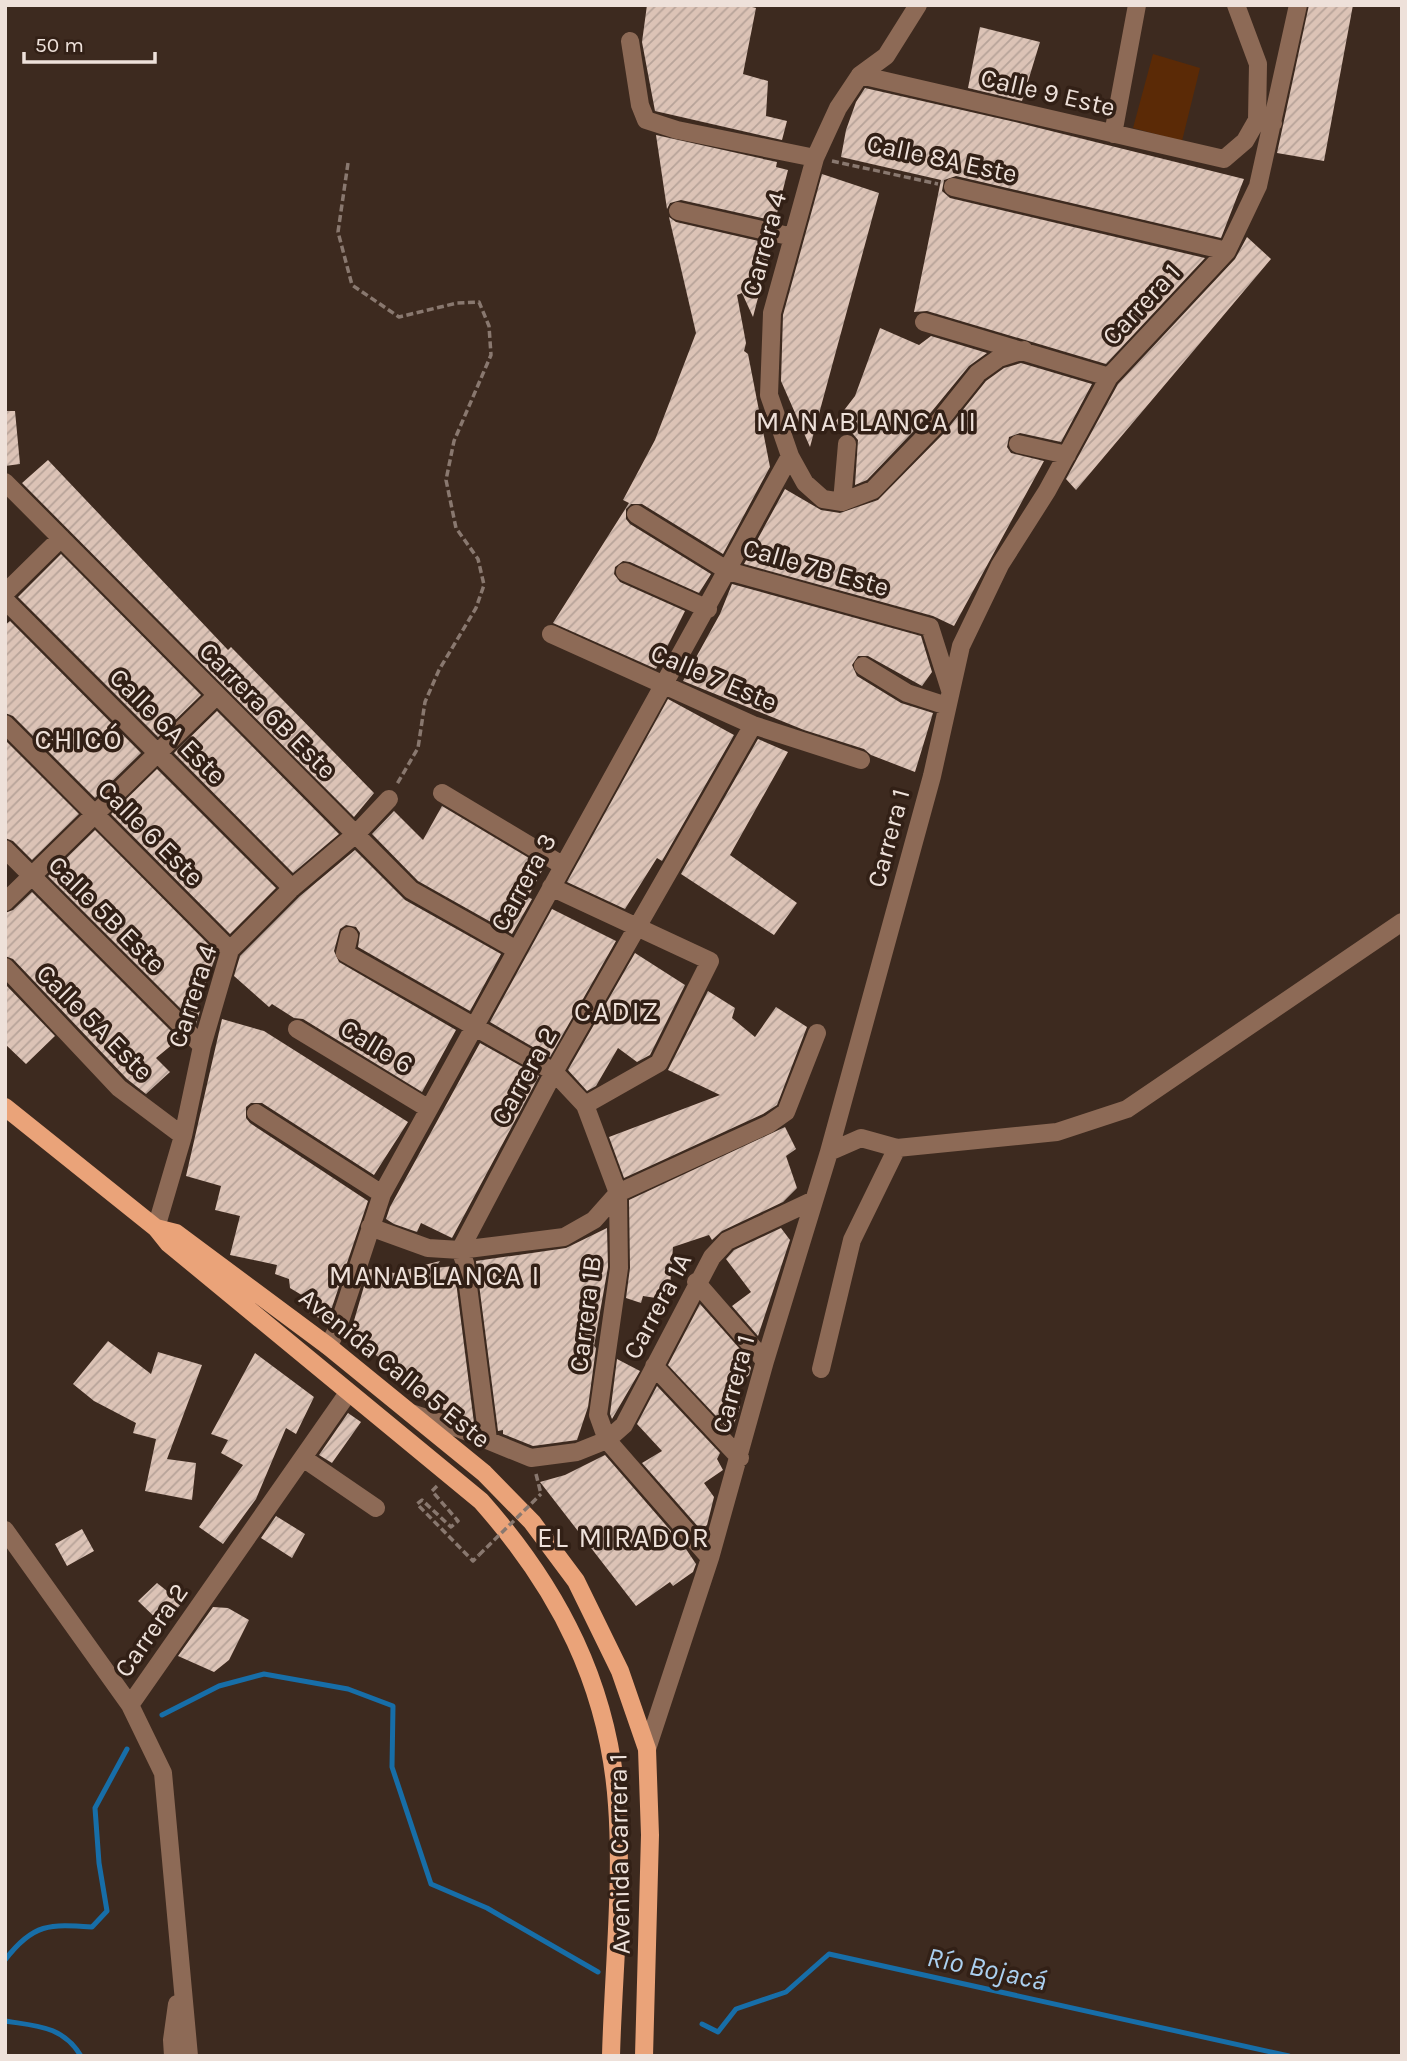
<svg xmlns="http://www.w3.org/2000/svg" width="1407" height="2061" viewBox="0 0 1407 2061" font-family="Karla,sans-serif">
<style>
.pitch{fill:#5b2a06}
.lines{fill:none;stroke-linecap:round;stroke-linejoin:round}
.stream{stroke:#176ea8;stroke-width:5}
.building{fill:url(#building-hatch)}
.path{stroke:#89786f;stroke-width:3.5;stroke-dasharray:7 3.5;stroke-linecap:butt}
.minor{stroke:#8d6a56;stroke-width:18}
.major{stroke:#eaa379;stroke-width:18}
.path-bridge{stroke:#89786f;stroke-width:3.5;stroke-dasharray:7 3.5;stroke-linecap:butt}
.labels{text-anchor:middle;stroke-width:7;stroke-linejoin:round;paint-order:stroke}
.street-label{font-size:26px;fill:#eee1da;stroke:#322016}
.neighbourhood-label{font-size:28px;letter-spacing:2px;fill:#eee1da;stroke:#322016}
.water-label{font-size:28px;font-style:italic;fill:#abd0f0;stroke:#322016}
</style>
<defs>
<pattern id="building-hatch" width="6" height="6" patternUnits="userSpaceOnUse" patternTransform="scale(1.75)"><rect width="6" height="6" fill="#dcc3b6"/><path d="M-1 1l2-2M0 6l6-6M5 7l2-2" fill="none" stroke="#b7a399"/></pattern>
</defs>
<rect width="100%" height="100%" fill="#3d2a1f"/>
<path class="pitch" d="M 1153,54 L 1200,68 L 1182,141 L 1133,128 Z"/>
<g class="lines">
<path class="stream" d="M 162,1715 L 219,1686 L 264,1674 L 348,1689 L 393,1706 L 392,1767 L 431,1884 L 487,1908 L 598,1972
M 5,1960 C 33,1923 50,1924 92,1927 L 107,1911 L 99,1863 L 95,1808 L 127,1749
M 5,2021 C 37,2026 63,2026 81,2056
M 702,2024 L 718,2032 L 736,2009 L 786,1992 L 829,1954 L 1289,2056"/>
</g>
<path class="building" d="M 647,5 L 744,5 L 756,8 L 743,74 L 768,81 L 766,116 L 787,121 L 782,140 L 655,111 L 642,42 Z
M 1309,5 L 1353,5 L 1324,161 L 1277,153 Z
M 980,27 L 1040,42 L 1022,101 L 968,88 Z
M 865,88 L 1015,122 L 1244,179 L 1221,238 L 956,176 L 944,180 L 942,191 L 950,198 L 1205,258 L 1106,364 L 927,311 L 914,312 L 941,180 L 841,157 L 846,130 L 856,102 Z
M 656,135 L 777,162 L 776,167 L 788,170 L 775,221 L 681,200 L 670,203 L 667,209 Z
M 822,174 L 879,193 L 810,447 L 781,381 L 783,315 Z
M 669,217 L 676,222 L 772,244 L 753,317 L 742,293 L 737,295 L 746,343 L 744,351 L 748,354 L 770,467 L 723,554 L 642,504 L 631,504 L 626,509 L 626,519 L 630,524 L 711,574 L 699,593 L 630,562 L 623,561 L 615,567 L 614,574 L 620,582 L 685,611 L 656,669 L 553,623 L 629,503 L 623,500 L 655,440 L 696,333 Z
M 1247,237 L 1271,259 L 1076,490 L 1066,479 L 1118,384 L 1235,259 Z
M 880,328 L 919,345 L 931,336 L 987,353 L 969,366 L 928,416 L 867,480 L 855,485 L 858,440 L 853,434 L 844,433 L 835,422 L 855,396 Z
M 1021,363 L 1092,384 L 1061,442 L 1020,433 L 1009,437 L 1007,447 L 1011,453 L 1044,461 L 954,626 L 933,616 L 744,564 L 785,489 L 821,510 L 840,513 L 878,500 L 945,432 L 986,381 L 1004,368 Z
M 5,411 L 15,411 L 20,464 L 5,466 Z
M 48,460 L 228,650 L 231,647 L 374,793 L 354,817 L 22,483 Z
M 61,554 L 201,695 L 158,737 L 18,597 Z
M 732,584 L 921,636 L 932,672 L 922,686 L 868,656 L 858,656 L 852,665 L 857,676 L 901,703 L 933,713 L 915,772 L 871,755 L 864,749 L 804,730 L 683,681 L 720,614 Z
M 10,621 L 141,753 L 95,798 L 13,716 L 5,713 L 5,625 Z
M 668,699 L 734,735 L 662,861 L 657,858 L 625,909 L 567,882 Z
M 217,711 L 339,834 L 293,873 L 174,753 Z
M 758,739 L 788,752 L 730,855 L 797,903 L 774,935 L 681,874 Z
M 5,740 L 79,814 L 32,860 L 13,841 L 5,838 Z
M 157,769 L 276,888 L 230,934 L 111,814 Z
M 442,806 L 544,867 L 528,897 L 532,899 L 512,934 L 418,881 L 372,834 L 394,811 L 423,840 Z
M 95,830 L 217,953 L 196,1009 L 200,1011 L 196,1024 L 48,876 Z
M 355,850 L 405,900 L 501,954 L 470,1011 L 358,947 L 360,933 L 356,927 L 346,925 L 340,929 L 334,951 L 339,962 L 456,1030 L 422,1092 L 303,1019 L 294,1018 L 272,1004 L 269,1007 L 234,976 L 240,956 L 300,896 Z
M 32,892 L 179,1039 L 156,1058 L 170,1072 L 146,1094 L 127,1079 L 13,959 L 5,956 L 5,913 L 13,910 Z
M 552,909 L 616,941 L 550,1057 L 490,1022 Z
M 635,953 L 685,985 L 650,1055 L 637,1062 L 618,1048 L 596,1086 L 587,1091 L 568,1070 Z
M 5,984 L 55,1036 L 26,1064 L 5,1044 Z
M 708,991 L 735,1008 L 732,1018 L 755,1037 L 776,1007 L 807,1027 L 777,1105 L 763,1114 L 624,1178 L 609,1137 L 720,1095 L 668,1070 Z
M 222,1019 L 264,1031 L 408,1122 L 374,1175 L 262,1103 L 251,1103 L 246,1107 L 246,1118 L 250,1123 L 368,1201 L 327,1322 L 309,1313 L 310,1300 L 290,1288 L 289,1279 L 275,1274 L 277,1265 L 230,1255 L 240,1216 L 215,1210 L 221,1186 L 186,1176 Z
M 480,1043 L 539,1076 L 452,1238 L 421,1223 L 417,1232 L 394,1224 L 386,1219 L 390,1207 Z
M 785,1127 L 796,1149 L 786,1156 L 797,1188 L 783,1202 L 722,1231 L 712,1240 L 709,1235 L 673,1247 L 669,1300 L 643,1296 L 641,1303 L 626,1298 L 630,1268 L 629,1200 Z
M 607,1228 L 608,1267 L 594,1346 L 596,1348 L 588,1407 L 577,1440 L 533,1446 L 503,1434 L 503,1430 L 498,1431 L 476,1261 L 566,1248 Z
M 781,1228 L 790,1240 L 758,1336 L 732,1306 L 751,1292 L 726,1259 L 734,1250 Z
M 440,1261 L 435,1268 L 454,1266 L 474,1423 L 428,1403 L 394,1374 L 396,1368 L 349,1338 L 369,1269 L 394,1273 Z
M 700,1304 L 740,1349 L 751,1368 L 749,1375 L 729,1393 L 740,1407 L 731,1432 L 668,1365 Z
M 108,1341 L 151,1374 L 158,1352 L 202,1365 L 167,1459 L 196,1463 L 192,1500 L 145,1491 L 156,1439 L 133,1433 L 136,1423 L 94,1401 L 73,1384 Z
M 255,1353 L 314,1397 L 296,1434 L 286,1428 L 256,1499 L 223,1544 L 199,1527 L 243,1465 L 221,1453 L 228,1440 L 211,1434 Z
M 617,1359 L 640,1371 L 612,1419 L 610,1414 Z
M 657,1386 L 720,1453 L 717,1459 L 723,1470 L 704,1483 L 714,1497 L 707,1525 L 701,1530 L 642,1463 L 662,1451 L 637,1424 Z
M 348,1413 L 361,1422 L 332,1463 L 319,1455 Z
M 605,1455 L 684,1546 L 696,1564 L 693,1572 L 673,1586 L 670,1582 L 636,1606 L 540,1482 L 565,1475 Z
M 276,1516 L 305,1534 L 292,1558 L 261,1538 Z
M 82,1529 L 94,1551 L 67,1566 L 55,1544 Z
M 157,1583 L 182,1603 L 163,1625 L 138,1601 Z
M 213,1607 L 228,1608 L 249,1620 L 229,1660 L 214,1672 L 178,1656 Z"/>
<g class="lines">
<path class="path" d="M 832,161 L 938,184
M 348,163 L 338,232 L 352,285 L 399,317 L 457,303 L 479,302 L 489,326 L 491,355 L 454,441 L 446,480 L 456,528 L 478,559 L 484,585 L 476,608 L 439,670 L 425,702 L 418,748 L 397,784
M 536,1474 L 541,1494
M 437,1486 L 432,1491 L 458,1521 L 451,1527 L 422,1500 L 417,1504 L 473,1561 L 479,1555"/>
<path class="minor" d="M 918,5 L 886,56 L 860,75 L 838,108 L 815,158 L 772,313 L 769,395 L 790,456 L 805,483 L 823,499 L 842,502 L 873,490 L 937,424 L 978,373 L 999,358 L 1024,350
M 1236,5 L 1258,64 L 1257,120
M 630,41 L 640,105 L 646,120 L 677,130 L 815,158
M 860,75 L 1224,159 L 1245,141 L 1257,120 L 1273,123
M 1113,134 L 1137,5
M 953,187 L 1227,251
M 678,211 L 793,237
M 924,322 L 1109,377
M 1018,444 L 1067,455
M 5,482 L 411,890 L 515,949
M 842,502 L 847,444
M 636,514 L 728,571 L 930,627 L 950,690
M 625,572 L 708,609
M 5,593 L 61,538
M 5,600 L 292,888
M 551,634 L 753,725 L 861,760
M 863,666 L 907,693 L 947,706
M 5,724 L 230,950
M 442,793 L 562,865
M 5,849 L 202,1046
M 551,887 L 710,961 L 659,1063 L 585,1105
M 5,902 L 216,696
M 349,936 L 345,953 L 554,1072 L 585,1105 L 618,1193 L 619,1268 L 598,1415 L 607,1440 L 710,1558
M 5,967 L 119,1088 L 183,1136
M 297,1029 L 429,1109
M 256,1113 L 382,1194
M 829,1152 L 861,1138 L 897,1148 L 1057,1132 L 1127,1109 L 1402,922
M 370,1227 L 428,1248 L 460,1250 L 564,1237 L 594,1220 L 618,1193 L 769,1124 L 786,1112 L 817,1033
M 156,1228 L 183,1136 L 202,1046 L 230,950 L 292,888 L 357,833 L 389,799
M 696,1282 L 765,1361
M 328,1346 L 337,1330 L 382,1194 L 790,456
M 654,1366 L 740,1458
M 821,1369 L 852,1240 L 897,1148
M 411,1413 L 460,1429 L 531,1458 L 577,1452 L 607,1440 L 624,1425 L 712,1257 L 727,1241 L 812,1201
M 488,1440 L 465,1263 L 460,1250 L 554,1072 L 753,725
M 303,1458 L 376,1508
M 5,1530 L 130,1705 L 163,1773 L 189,2056
M 130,1705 L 348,1393
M 647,1749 L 710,1558 L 765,1361 L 829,1152 L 932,776 L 961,646 L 1000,565 L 1047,491 L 1109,377 L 1227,251 L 1258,186 L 1298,5
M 173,2056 L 172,2040 L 177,2004"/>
<path class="major" d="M 5,1107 L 156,1228 L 168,1243 L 481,1501 C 559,1589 609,1686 617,1805 C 623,1884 613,1976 611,2056
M 156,1228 L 176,1233 L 328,1346 L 484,1473 L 532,1522 L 576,1581 L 620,1671 L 647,1749 L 650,1835 L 644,2056"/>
<path class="path-bridge" d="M 479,1555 L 541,1494"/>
</g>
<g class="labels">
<g class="street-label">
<text transform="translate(1048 92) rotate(13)" y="9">Calle 9 Este</text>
<text transform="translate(942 158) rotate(12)" y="9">Calle 8A Este</text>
<text transform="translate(764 244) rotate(-75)" y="9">Carrera 4</text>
<text transform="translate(1141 304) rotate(-47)" y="9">Carrera 1</text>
<text transform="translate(816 567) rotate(16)" y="9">Calle 7B Este</text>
<text transform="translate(714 677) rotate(23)" y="9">Calle 7 Este</text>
<text transform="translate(268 710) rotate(45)" y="9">Carrera 6B Este</text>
<text transform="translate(168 726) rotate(45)" y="9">Calle 6A Este</text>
<text transform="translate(151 833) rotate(45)" y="9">Calle 6 Este</text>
<text transform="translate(888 838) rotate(-75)" y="9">Carrera 1</text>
<text transform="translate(523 882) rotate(-61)" y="9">Carrera 3</text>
<text transform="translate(107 914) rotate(45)" y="9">Calle 5B Este</text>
<text transform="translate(192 996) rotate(-72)" y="9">Carrera 4</text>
<text transform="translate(95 1022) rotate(45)" y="9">Calle 5A Este</text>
<text transform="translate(377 1046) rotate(31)" y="9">Calle 6</text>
<text transform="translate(524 1076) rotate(-61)" y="9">Carrera 2</text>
<text transform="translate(657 1306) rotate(-62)" y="9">Carrera 1A</text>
<text transform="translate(585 1314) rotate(-83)" y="9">Carrera 1B</text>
<text transform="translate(395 1368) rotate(39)" y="9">Avenida Calle 5 Este</text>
<text transform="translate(733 1384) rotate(-75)" y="9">Carrera 1</text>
<text transform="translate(151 1630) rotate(-55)" y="9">Carrera 2</text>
<text transform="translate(619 1854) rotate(-91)" y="9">Avenida Carrera 1</text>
</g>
<g class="neighbourhood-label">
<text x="867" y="431">MANABLANCA II</text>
<text x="79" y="749">CHICÓ</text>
<text x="617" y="1021">CADIZ</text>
<text x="435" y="1285">MANABLANCA I</text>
<text x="624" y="1547">EL MIRADOR</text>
</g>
<g class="water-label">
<text transform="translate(987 1968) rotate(12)" y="10">Río Bojacá</text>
</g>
</g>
<rect width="1407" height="2061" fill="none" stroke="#eee1da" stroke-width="14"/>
<path d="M24 52v10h131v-10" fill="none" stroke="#eee1da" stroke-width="3.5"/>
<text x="35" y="52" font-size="21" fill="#eee1da" stroke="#322016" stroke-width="5" paint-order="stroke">50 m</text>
</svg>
